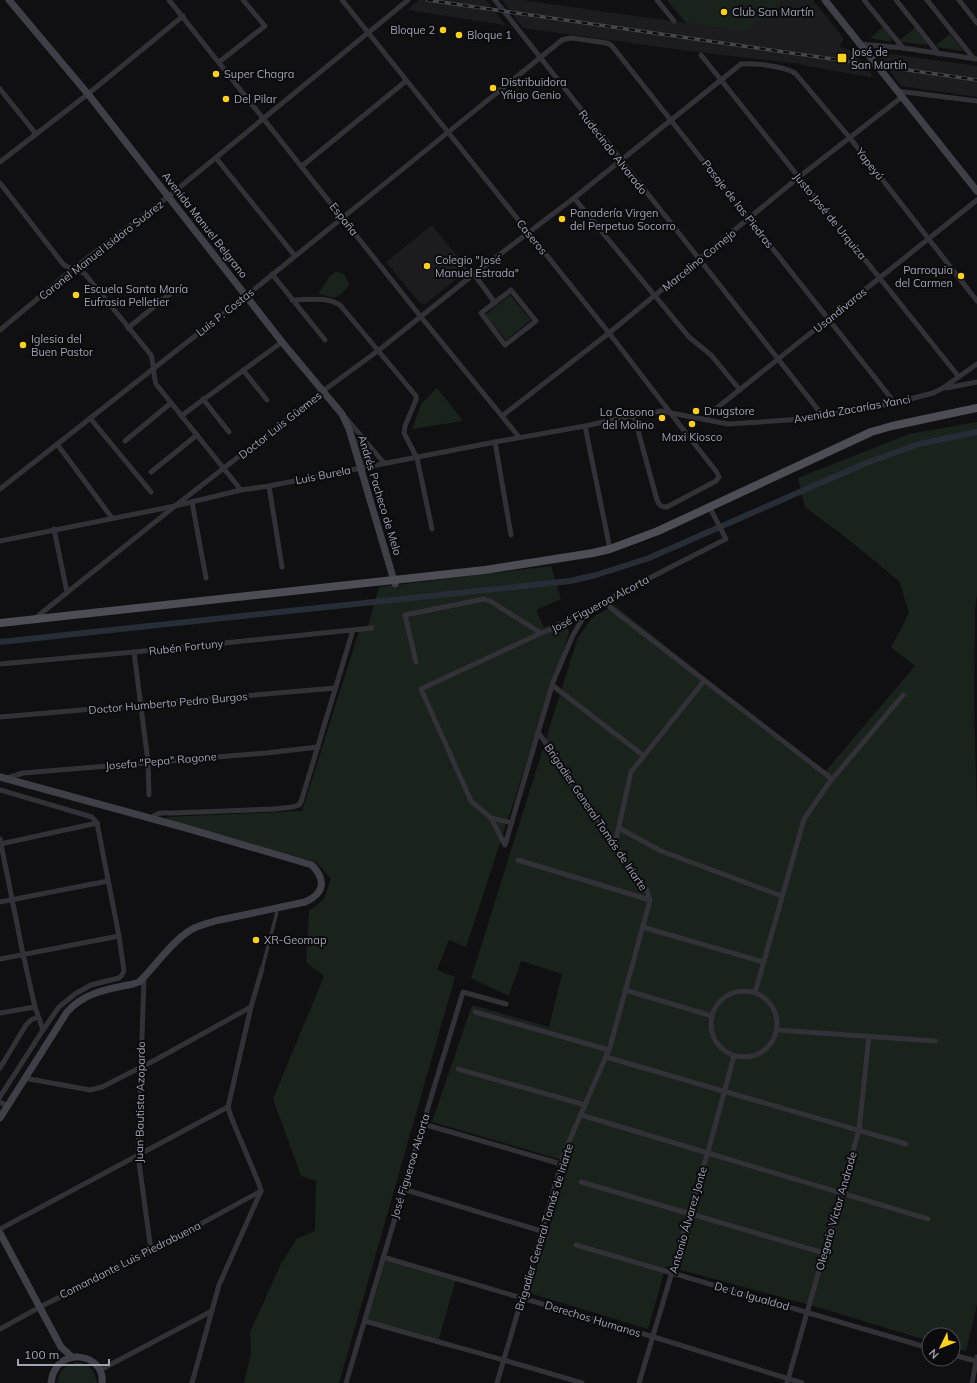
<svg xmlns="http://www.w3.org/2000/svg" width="977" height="1383" viewBox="0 0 977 1383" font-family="Mulish,sans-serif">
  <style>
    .built { fill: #1c1c1f }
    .green { fill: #1a221c }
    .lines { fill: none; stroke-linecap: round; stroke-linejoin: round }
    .canal { stroke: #262d36; stroke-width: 6 }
    .pedestrian { stroke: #313137; stroke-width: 3.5 }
    .minor { stroke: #313137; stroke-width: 5 }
    .secondary { stroke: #3f4047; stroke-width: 7 }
    .primary { stroke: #4d4d56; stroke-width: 8 }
    .rail-casing { stroke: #46474e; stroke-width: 3.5 }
    .rail { stroke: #0b0b0d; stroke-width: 2; stroke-dasharray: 6; stroke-linecap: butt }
    .poi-dot { fill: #ffd11b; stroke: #0b0b0d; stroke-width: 1.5 }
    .labels { text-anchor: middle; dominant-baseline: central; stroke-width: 4; stroke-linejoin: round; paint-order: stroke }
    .poi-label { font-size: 11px; fill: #a0a3b4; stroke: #0b0b0d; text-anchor: start }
    .street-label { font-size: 11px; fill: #a0a3b4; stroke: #0b0b0d }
  </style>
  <rect width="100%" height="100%" fill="#101012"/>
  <!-- built -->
  <g class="built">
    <path d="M419 0H486L505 25 407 10Z"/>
    <path d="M502 0H522L749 32 748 30 785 0H813L844 39 840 46 845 49 852 50 875 78 801 65V64L688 51 523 28Z"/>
    <path d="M877 52 977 66V97L901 86 877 54Z"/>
    <path d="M432 225 468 270 425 304 420 303 386 262Z"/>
  </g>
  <!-- green -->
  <g class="green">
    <path d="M667 0H785L748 30 749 32 686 23Z"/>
    <path d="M883 27 892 39 891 42 870 38Z"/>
    <path d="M915 28 928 43 927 45 902 42 900 40Z"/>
    <path d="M950 34 963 50 962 51 937 47 936 45Z"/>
    <path d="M336 272 342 273 346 277 349 285C337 301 336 298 318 294L329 277Z"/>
    <path d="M510 295 531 320 506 340 485 315Z"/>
    <path d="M437 388 463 421 412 429 421 404Z"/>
    <path d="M977 422V594L975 609 974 704 977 811V1304L966 1351 953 1347V1335H929V1341L817 1307 666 1266 648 1329 529 1293 569 1162 432 1122 472 1005 549 1027 562 974 521 961 509 996 471 978 578 637 592 618 614 605 825 772 915 666 891 647 909 613 899 581 849 540 805 507 798 478 909 434Z"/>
    <path d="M354 435 376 462 361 465Z"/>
    <path d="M551 566 561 599 536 610 544 627 565 619 569 633 466 947 449 940 437 970 455 977 339 1383H244L251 1353 250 1332 280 1266 296 1239 315 1231 316 1181 301 1176 273 1099 324 976 306 962 309 911 324 899 331 879 316 862 167 820 166 817 302 811 360 628 368 625 379 587Z"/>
    <path d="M383 1257 456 1279 438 1342 365 1321Z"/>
    <path d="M78 1362C91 1366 94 1369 97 1383H58C59 1369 65 1366 78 1362Z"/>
  </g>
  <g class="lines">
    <!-- canal -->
    <path class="canal" d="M0 642 570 581 596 575 649 558 866 463 919 444 977 432"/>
    <!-- pedestrian -->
    <path class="pedestrian" d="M262 969 276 916 277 908"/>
    <!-- minor -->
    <g class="minor">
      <path d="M169 0 421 317 519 437"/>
      <path d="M342 0 528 232 609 333 689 437 716 471 719 477 716 481 667 507C661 507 659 505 657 500L634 416"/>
      <path d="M495 0 823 416"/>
      <path d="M657 0 674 21"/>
      <path d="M864 0 903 48"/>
      <path d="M896 0 939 54"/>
      <path d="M927 0 974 59"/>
      <path d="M959 0 977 23"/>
      <path d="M860 44 903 48 977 59"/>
      <path d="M701 55 959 377"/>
      <path d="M219 62 265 26 243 0"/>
      <path d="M0 89 36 134"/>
      <path d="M897 91 977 101"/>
      <path d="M216 158 295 256"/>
      <path d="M0 162 88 94 183 16"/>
      <path d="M302 166 406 81"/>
      <path d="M0 183 63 264C70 270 78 269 85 274L151 355C154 364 153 374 156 384L241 490"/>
      <path d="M574 198 689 337 711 355 740 390"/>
      <path d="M272 274 325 340"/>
      <path d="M474 274 495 303"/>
      <path d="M511 290 536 321 505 345 481 313Z"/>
      <path d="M292 300C308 300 326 296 340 305L416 396V400L405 426 404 433 417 458 432 529"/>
      <path d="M128 328 176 289"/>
      <path d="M0 330 73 269 169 196 408 0"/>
      <path d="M243 370 267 400"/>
      <path d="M946 388 977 382"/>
      <path d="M203 399 229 432"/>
      <path d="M181 416 282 342"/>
      <path d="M502 416 609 333 799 177 902 97"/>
      <path d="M90 418 151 492"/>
      <path d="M346 418 384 463"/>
      <path d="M703 419 977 200"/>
      <path d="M585 426 610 549"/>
      <path d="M125 441 171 403"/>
      <path d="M495 442 511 535"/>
      <path d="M57 444 112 518"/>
      <path d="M151 472 197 435"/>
      <path d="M269 486 282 567"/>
      <path d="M0 489 246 296 562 40 571 38 607 43 612 46 895 403"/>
      <path d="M192 502 206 578"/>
      <path d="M54 529 67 592"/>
      <path d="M0 541 175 506 241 490 269 486 495 442 585 426 617 419 661 411 728 424 804 419 823 416 895 403 933 393 943 388 977 364"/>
      <path d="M605 601 612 609 832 779"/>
      <path d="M34 619 175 506 323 391 379 350 474 274 574 198 741 64C756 63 782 66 795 73L850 138 977 301"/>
      <path d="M134 652 148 762 149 795"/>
      <path d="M416 662 405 615 484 599 490 601 541 633 547 631 671 567 726 539 710 508"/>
      <path d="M0 664 134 652 372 628"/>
      <path d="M552 685 644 756"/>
      <path d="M0 717 336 688"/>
      <path d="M7 778 23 773 266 753 318 747"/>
      <path d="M0 790 92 817 97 823"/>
      <path d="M491 818 505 845 553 682 573 635 587 611"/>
      <path d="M151 819C157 811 164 813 173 813L274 809 293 807 299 805 301 802 353 630"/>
      <path d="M512 823 491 818 471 801 421 689 541 633"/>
      <path d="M619 828 661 851 782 896"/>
      <path d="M0 839 23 954 35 1007 43 1030"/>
      <path d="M0 844 97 823"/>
      <path d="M615 844 631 772 704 681"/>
      <path d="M518 860 650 900"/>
      <path d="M0 902 108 881"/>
      <path d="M642 927 764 962"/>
      <path d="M0 959 119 936"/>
      <path d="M144 977 138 1155 151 1251"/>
      <path d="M625 990 712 1016"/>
      <circle cx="744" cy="1024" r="33"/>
      <path d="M755 993 804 819 829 783 903 695"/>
      <path d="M475 1012 609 1050"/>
      <path d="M0 1013 35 1007"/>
      <path d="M777 1030 935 1041"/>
      <path d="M606 1057 906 1144"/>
      <path d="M0 1068 26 1025 31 1020 38 1017"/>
      <path d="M458 1069 585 1105"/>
      <path d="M24 1078 90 1090 102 1087 157 1059 251 1007"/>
      <path d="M0 1097 43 1030 59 1007 75 994 91 985 119 978 122 975 124 971 119 936 97 823"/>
      <path d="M0 1102 7 1106"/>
      <path d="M581 1115 928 1219"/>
      <path d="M423 1124 561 1164"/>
      <path d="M581 1182 824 1253"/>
      <path d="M403 1189 541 1231"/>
      <path d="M0 1229 228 1107"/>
      <path d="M576 1245 929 1348"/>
      <path d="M383 1257 654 1337 802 1383"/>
      <path d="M365 1321C437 1342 510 1361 582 1383"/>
      <path d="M0 1329 40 1307 151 1251 261 1191"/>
      <path d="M953 1355 976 1361"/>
      <path d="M100 1370 212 1311"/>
      <path d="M192 1383 219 1285 261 1191 259 1184 231 1117 228 1107 251 1007 262 969"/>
      <path d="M346 1383 423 1124 463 992 506 1004"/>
      <path d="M497 1383 565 1151 610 1047 650 900 647 891 538 732"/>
      <path d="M639 1383 709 1148 734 1056"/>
      <path d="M787 1383 859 1130 869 1036"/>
      <path d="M972 1383 977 1357"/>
    </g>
    <!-- secondary -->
    <g class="secondary">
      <path d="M9 0 88 94 282 342 342 414 349 429 395 584"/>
      <path d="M825 0 977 191"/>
      <path d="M0 777 186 828 312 865C326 880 325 893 305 902L215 921C206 924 196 926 189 931 169 944 156 966 139 982L133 984C109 989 84 992 67 1012L0 1118"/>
      <path d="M0 1233 61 1347 72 1357"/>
      <path d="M51 1383C55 1344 106 1353 102 1383"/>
    </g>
    <!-- primary -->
    <path class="primary" d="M0 623 485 570 593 553 610 549 658 531 871 432 892 426 977 408"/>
    <defs>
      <path id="rail" d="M427 0 977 80"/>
    </defs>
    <!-- rail casing -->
    <use href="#rail" class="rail-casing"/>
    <!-- rail -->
    <use href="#rail" class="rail"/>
  </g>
  <!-- markers -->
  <g class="poi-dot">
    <circle cx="724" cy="12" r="4"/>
    <circle cx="443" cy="30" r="4"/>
    <circle cx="459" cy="35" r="4"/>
    <rect x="837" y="53" width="10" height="10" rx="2"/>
    <circle cx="216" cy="74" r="4"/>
    <circle cx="493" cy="88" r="4"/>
    <circle cx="226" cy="99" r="4"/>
    <circle cx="562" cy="219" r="4"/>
    <circle cx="427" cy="266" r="4"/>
    <circle cx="961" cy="276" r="4"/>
    <circle cx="76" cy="295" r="4"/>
    <circle cx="23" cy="345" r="4"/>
    <circle cx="696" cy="411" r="4"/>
    <circle cx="662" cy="418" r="4"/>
    <circle cx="692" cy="424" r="4"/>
    <circle cx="256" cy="940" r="4"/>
  </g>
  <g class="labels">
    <!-- poi labels -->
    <g class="poi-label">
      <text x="732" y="12">Club San Martín</text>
      <text x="435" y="30" text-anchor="end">Bloque 2</text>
      <text x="467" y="35">Bloque 1</text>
      <text x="851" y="52">José de<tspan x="851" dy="13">San Martín</tspan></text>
      <text x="224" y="74">Super Chagra</text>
      <text x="501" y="82">Distribuidora<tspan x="501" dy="13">Yñigo Genio</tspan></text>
      <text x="234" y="99">Del Pilar</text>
      <text x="570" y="213">Panadería Virgen<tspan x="570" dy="13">del Perpetuo Socorro</tspan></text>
      <text x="435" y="260">Colegio "José<tspan x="435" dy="13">Manuel Estrada"</tspan></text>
      <text x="953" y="270" text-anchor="end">Parroquia<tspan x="953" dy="13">del Carmen</tspan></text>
      <text x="84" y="289">Escuela Santa María<tspan x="84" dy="13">Eufrasia Pelletier</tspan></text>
      <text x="31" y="339">Iglesia del<tspan x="31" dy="13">Buen Pastor</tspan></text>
      <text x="704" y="411">Drugstore</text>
      <text x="654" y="412" text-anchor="end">La Casona<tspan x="654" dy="13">del Molino</tspan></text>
      <text x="692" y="437" text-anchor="middle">Maxi Kiosco</text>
      <text x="264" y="940">XR-Geomap</text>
    </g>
    <!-- street labels -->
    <g class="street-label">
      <text transform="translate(613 152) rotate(52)">Rudecindo Alvarado</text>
      <text transform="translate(870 164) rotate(52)">Yapeyú</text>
      <text transform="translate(738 204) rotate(52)">Pasaje de las Piedras</text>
      <text transform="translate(830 216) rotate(51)">Justo José de Urquiza</text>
      <text transform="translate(344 219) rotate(52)">España</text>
      <text transform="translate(205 225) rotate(52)">Avenida Manuel Belgrano</text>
      <text transform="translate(532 237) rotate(51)">Caseros</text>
      <text transform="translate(101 250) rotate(-38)">Coronel Manuel Isidoro Suárez</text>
      <text transform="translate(699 260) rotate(-39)">Marcelino Cornejo</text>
      <text transform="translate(840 310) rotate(-39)">Usandivaras</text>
      <text transform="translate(225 312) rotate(-38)">Luis P. Costas</text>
      <text transform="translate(852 409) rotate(-10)">Avenida Zacarías Yanci</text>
      <text transform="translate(280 425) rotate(-38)">Doctor Luis Güemes</text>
      <text transform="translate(323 475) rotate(-11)">Luis Burela</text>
      <text transform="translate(380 495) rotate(73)">Andrés Pacheco de Melo</text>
      <text transform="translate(600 604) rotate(-28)">José Figueroa Alcorta</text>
      <text transform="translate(186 647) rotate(-6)">Rubén Fortuny</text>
      <text transform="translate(168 703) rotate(-5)">Doctor Humberto Pedro Burgos</text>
      <text transform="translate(161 761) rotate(-5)">Josefa "Pepa" Ragone</text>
      <text transform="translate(596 817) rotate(56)">Brigadier General Tomás de Iriarte</text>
      <text transform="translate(140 1102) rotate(-89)">Juan Bautista Azopardo</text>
      <text transform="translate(410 1166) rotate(-73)">José Figueroa Alcorta</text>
      <text transform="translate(836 1211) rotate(-74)">Olegario Víctor Andrade</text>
      <text transform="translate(688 1220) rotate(-74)">Antonio Álvarez Jonte</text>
      <text transform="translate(544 1227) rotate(-73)">Brigadier General Tomás de Iriarte</text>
      <text transform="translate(130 1260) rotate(-27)">Comandante Luis Piedrabuena</text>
      <text transform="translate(752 1296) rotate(16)">De La Igualdad</text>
      <text transform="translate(593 1319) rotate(17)">Derechos Humanos</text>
    </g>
  </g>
  <!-- north arrow -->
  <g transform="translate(941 1347) rotate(227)"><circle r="19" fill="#0b0b0d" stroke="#474850"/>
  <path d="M0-3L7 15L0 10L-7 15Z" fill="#ffd11b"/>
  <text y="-6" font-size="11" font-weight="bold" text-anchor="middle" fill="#a0a3b4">N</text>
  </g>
  <!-- scale -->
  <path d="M18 1359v6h91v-6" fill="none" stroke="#a0a3b4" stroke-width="2"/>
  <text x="24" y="1359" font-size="12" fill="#a0a3b4" stroke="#0b0b0d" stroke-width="3" paint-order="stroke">100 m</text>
</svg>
